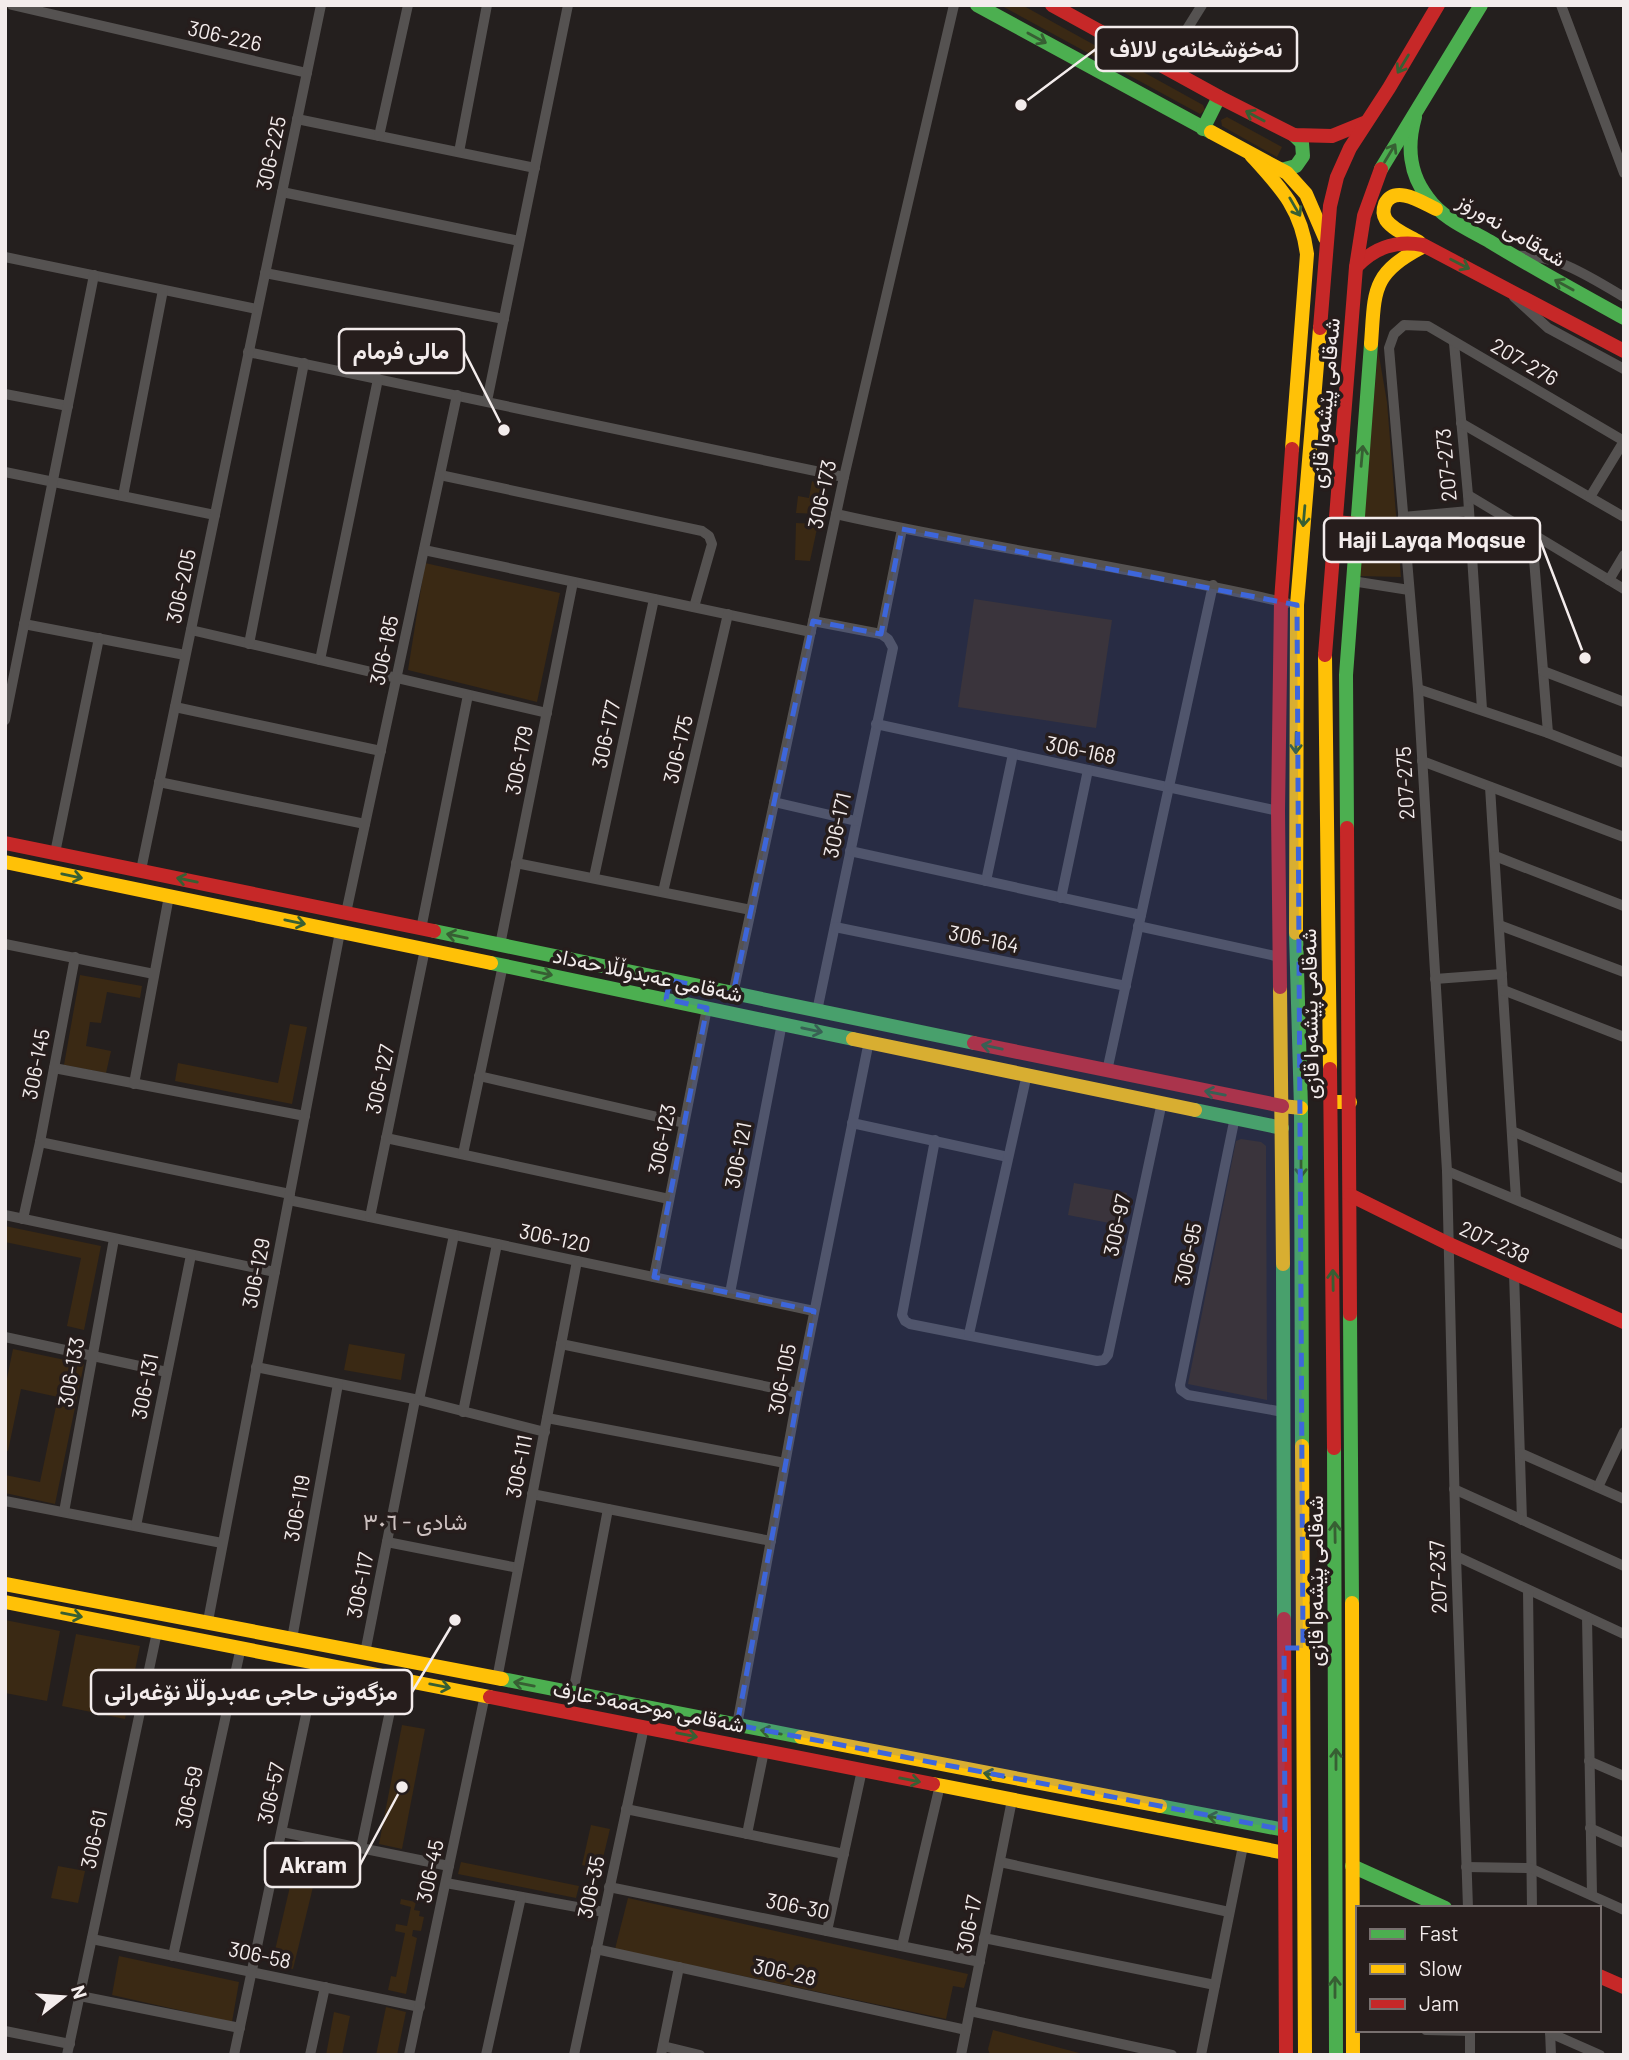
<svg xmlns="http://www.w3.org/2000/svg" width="1629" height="2060" viewBox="0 0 1629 2060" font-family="Barlow,Vazirmatn,sans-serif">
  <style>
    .green { fill: #3a2914 }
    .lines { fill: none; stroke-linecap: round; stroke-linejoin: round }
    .street { stroke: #555251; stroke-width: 10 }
    .fast { stroke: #4caf50; stroke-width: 14 }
    .slow { stroke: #ffc107; stroke-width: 14 }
    .jam { stroke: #c62828; stroke-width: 14 }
    .oneway { stroke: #375f33 }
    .marked { fill: #3d66db; fill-opacity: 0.2; stroke: #3d66db; stroke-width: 5; stroke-dasharray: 14 9; stroke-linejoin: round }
    .labels { text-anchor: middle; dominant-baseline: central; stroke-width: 7; stroke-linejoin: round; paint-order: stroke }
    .street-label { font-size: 21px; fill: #f3ecec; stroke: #261d1c }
    .neighbourhood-label { font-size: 23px; fill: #ccc0bf; stroke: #261d1c }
    .leader { fill: none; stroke: #f3ecec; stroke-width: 2.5 }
    .callout-dot { fill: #f3ecec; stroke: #261d1c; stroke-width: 2.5 }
    .callout { fill: #261d1c; stroke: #f3ecec; stroke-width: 2.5 }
    .callout-label { font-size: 23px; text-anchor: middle; font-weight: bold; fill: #f3ecec }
  </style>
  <rect width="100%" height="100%" fill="#241f1e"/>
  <!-- green -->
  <g class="green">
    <path d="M1000 5H1022L1203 105 1205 110 1200 114Z"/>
    <path d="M1227 117 1282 147 1277 157 1222 126 1221 120Z"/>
    <path d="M1378 350 1387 402 1401 577 1359 576Z"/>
    <path d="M812 481 825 487 819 514 796 513 798 496 809 498Z"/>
    <path d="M796 523 818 524 810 561 795 560Z"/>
    <path d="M425 563 560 593 537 702 408 670Z"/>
    <path d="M974 599 1112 620 1096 728 958 707Z"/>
    <path d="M80 975 142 986 140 998 107 992 101 1023 90 1022 86 1046 111 1051 106 1073 64 1065Z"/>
    <path d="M290 1024 307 1027 292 1104 175 1081 178 1063 278 1083Z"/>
    <path d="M1241 1139 1261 1142 1266 1146 1267 1400 1188 1384 1236 1141Z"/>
    <path d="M1074 1183 1127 1193 1120 1225 1068 1215Z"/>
    <path d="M5 1226 101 1246 84 1330 67 1326 81 1258 5 1242Z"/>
    <path d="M349 1344 405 1354 401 1380 344 1370Z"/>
    <path d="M13 1349 84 1364 55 1504 5 1493V1475L40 1482 58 1397 21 1389 8 1451H5V1388Z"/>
    <path d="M5 1620 60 1631 47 1701 5 1693Z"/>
    <path d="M76 1634 140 1646 125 1719 62 1706Z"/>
    <path d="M402 1725 425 1729 402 1849 379 1844Z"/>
    <path d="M591 1825 610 1829 600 1870 582 1865Z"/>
    <path d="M300 1844 322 1850 293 1969 272 1963Z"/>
    <path d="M461 1862 579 1886 576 1898 458 1874Z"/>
    <path d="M58 1866 85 1871 78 1903 51 1898Z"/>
    <path d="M628 1898 968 1974 964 1988 953 1986 946 2019 615 1949Z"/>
    <path d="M401 1899 416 1902 414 1910 420 1911 419 1916 424 1917 421 1931 413 1930 412 1936 417 1938 406 1994 388 1990 391 1976 396 1977 405 1933 395 1931 396 1924 407 1926 411 1907 400 1904Z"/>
    <path d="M119 1956 239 1982 232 2022 112 1995Z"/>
    <path d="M386 2007 406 2012 397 2055H376Z"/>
    <path d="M334 2012 350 2016 342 2055H326Z"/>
    <path d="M993 2030 1083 2054V2055H990L988 2049Z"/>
  </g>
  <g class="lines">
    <!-- street -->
    <g class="street">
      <path d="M12 5 307 73"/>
      <path d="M1561 5 1624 173"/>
      <path d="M1164 66 1202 5"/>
      <path d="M297 119 535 168"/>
      <path d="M379 136 408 5"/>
      <path d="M459 152 487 5"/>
      <path d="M282 192 519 241"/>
      <path d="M1514 256C1556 253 1589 277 1624 297"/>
      <path d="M5 257 257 309"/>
      <path d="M265 273 504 319"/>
      <path d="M1514 297 1548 328 1624 369"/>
      <path d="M1454 343 1468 495 1482 709"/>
      <path d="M248 352 844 477"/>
      <path d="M5 394 68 406"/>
      <path d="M487 401 568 5"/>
      <path d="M1461 423 1624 517"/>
      <path d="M5 472 215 515"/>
      <path d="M440 475 702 531 709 536 712 544 694 607"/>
      <path d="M1468 495 1624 589"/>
      <path d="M123 496 163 290"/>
      <path d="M1590 497 1624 441"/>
      <path d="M836 514C986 548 1138 568 1287 603"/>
      <path d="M1403 517 1469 511"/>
      <path d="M1532 534 1548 733"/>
      <path d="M424 550 811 632"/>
      <path d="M1609 580 1624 555"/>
      <path d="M1352 581 1409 590"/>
      <path d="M813 621 881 634 888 639 893 648 817 1011"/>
      <path d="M24 624 185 655"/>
      <path d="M191 630 547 713"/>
      <path d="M881 634 902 529"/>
      <path d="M249 644 304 363"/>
      <path d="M320 660 378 379"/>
      <path d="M1543 671 1624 702"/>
      <path d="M1418 689 1548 733 1624 763"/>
      <path d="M175 707 381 751"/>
      <path d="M5 720 94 275"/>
      <path d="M876 724 1278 811"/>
      <path d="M1422 761 1624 837"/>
      <path d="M159 782 365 824"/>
      <path d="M1490 787 1516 1199"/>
      <path d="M774 802 856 821"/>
      <path d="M850 851 1141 915"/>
      <path d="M55 853 99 638"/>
      <path d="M1495 856 1624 906"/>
      <path d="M516 863 751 910"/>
      <path d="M141 870 321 5"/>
      <path d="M594 877 654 599"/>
      <path d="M986 881 1013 754"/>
      <path d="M663 892 728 614"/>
      <path d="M1061 898 1088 770"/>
      <path d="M346 913 457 395"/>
      <path d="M1499 925 1624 972"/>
      <path d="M1138 926 1280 957"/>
      <path d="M835 927 1126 986"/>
      <path d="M421 929 468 695"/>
      <path d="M5 944 154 974"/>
      <path d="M500 945 573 582"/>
      <path d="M1435 979 1502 974"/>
      <path d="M1503 990 1624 1037"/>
      <path d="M733 994 844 477 954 5"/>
      <path d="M54 1068 305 1116"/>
      <path d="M1107 1071 1213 585"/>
      <path d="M479 1076 684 1123"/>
      <path d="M134 1084 169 896"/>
      <path d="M1235 1117 1180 1385 1181 1390 1188 1395 1283 1412"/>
      <path d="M852 1123 1008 1157"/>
      <path d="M1512 1131 1624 1179"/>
      <path d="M386 1138 669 1199"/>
      <path d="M935 1140 902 1315 905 1321 910 1324 1097 1361 1104 1360 1108 1355 1162 1102"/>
      <path d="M40 1142 290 1194"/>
      <path d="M463 1154 503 965"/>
      <path d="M1447 1171 1624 1245"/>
      <path d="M289 1200 814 1311"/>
      <path d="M5 1215 275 1272"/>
      <path d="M370 1217 425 949"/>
      <path d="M23 1219 40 1142 75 957"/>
      <path d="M1514 1273 1522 1520"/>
      <path d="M654 1277 707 1008"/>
      <path d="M730 1293 782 1023"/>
      <path d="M969 1334 1027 1074"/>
      <path d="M5 1337 167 1372"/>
      <path d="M561 1344 798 1393"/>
      <path d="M256 1367 419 1400 545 1432"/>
      <path d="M419 1400 454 1235"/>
      <path d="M463 1412 497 1244"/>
      <path d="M547 1418 785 1463"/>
      <path d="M1520 1453 1624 1499"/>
      <path d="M1598 1487 1624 1432"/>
      <path d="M1454 1489 1624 1566"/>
      <path d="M532 1494 771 1541"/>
      <path d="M5 1501 222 1543"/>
      <path d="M64 1512 114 1239"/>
      <path d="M136 1526 191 1255"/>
      <path d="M387 1542 518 1568"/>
      <path d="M1456 1556 1624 1634"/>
      <path d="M1528 1590 1532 1908"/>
      <path d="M1587 1617 1592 1895"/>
      <path d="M208 1621 340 932"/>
      <path d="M292 1639 338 1384"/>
      <path d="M365 1653 415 1400"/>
      <path d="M497 1679 577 1261"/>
      <path d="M573 1693 608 1509"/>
      <path d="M737 1725 798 1393 869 1041"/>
      <path d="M1589 1761 1624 1776"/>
      <path d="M626 1809 844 1854"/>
      <path d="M1590 1828 1624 1843"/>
      <path d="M282 1832 449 1866"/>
      <path d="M747 1834 764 1751"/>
      <path d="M361 1848 397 1678"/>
      <path d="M1000 1862 1229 1912"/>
      <path d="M1466 1867 1530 1868 1624 1910"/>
      <path d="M446 1883 604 1912"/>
      <path d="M609 1887 980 1962"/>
      <path d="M1468 1908 1456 1556 1447 1171 1418 689 1389 348 1394 334 1404 325 1428 326 1624 441"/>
      <path d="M827 1931 862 1770"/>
      <path d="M984 1938 1215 1985"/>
      <path d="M92 1939 420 2007"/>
      <path d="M902 1946 940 1785"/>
      <path d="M596 1949 966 2030"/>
      <path d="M173 1956 241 1647"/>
      <path d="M80 1996 240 2028"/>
      <path d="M970 2011 1172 2055"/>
      <path d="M1426 2030 1470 2031"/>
      <path d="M1470 2030V2055"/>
      <path d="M1550 2030 1551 2055"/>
      <path d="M5 2031 70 2044"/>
      <path d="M1550 2033 1600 2055"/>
      <path d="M663 2046 700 2055"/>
      <path d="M67 2055 157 1632"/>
      <path d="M234 2055 317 1663"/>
      <path d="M310 2055 325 1987"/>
      <path d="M409 2055 485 1695"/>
      <path d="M486 2055 521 1897"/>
      <path d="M574 2055 644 1727"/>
      <path d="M661 2055 679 1967"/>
      <path d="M961 2055 1012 1800"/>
      <path d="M1201 2055 1243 1846"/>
    </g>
    <!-- fast -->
    <g class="fast">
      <path d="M977 5 1211 132"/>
      <path d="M1415 117C1407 145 1409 174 1428 198 1442 218 1468 229 1489 241 1533 268 1579 293 1624 318"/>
      <path d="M1203 129 1219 97"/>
      <path d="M1381 169 1481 5"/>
      <path d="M1281 170 1296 166 1303 156 1302 143 1294 135"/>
      <path d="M1347 828 1346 675 1371 344"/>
      <path d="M434 931 974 1043"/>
      <path d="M1296 933 1301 1108 1302 1446"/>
      <path d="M491 963 853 1039"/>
      <path d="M1195 1110 1282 1128"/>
      <path d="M1283 1264 1284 1619"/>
      <path d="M1350 1314 1352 1603"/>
      <path d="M1334 1448 1336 2055"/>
      <path d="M502 1679 801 1737"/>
      <path d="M1160 1806 1285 1830"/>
      <path d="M1352 1866 1445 1908"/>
    </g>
    <!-- slow -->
    <g class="slow">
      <path d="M1211 132 1287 173 1306 194 1325 238"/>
      <path d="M1251 155C1281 188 1301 208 1307 254L1292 449"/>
      <path d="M1419 242C1409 236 1393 230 1386 220 1383 215 1383 209 1385 204 1395 184 1423 203 1436 209"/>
      <path d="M1371 344C1375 289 1371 274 1424 246"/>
      <path d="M1325 655 1330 1069"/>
      <path d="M5 862 491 963"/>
      <path d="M1296 933 1297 605 1320 328"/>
      <path d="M1280 987 1283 1264"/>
      <path d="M853 1039 1195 1110"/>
      <path d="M1331 1102H1350"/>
      <path d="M1282 1106 1301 1108"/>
      <path d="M1302 1446 1305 2055"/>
      <path d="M5 1584 502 1679"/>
      <path d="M5 1602 490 1697"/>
      <path d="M1352 1603 1353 2055"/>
      <path d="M801 1737 1160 1806"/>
      <path d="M933 1784 1285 1853"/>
    </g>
    <!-- jam -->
    <g class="jam">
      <path d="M1052 5 1219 97 1294 135 1332 136 1364 123"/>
      <path d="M1356 267C1375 247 1396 240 1423 245L1624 351"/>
      <path d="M1320 328 1330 206 1337 177 1350 148 1389 88 1438 5"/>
      <path d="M1335 522 1356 524"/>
      <path d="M1325 655 1356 267 1364 216 1381 169"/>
      <path d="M1347 828 1350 1314"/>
      <path d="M5 843 434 931"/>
      <path d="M1280 987 1278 811 1281 601 1292 449"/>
      <path d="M974 1043 1282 1106"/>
      <path d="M1330 1069 1334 1448"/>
      <path d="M1350 1195 1449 1244 1624 1322"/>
      <path d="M1284 1619 1286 2055"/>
      <path d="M490 1697 933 1784"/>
      <path d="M1599 1976 1624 1987"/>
    </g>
  </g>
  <!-- one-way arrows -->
  <defs><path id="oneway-shaft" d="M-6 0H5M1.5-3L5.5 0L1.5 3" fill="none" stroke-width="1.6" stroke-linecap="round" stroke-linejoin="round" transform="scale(1.75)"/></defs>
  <g class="oneway">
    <use href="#oneway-shaft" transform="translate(1037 38) rotate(29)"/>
    <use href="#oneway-shaft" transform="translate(1403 64) rotate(121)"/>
    <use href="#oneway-shaft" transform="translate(1255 116) rotate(-152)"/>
    <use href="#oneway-shaft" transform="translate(1390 153) rotate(-59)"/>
    <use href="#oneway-shaft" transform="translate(1295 207) rotate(60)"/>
    <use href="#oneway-shaft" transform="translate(1460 264) rotate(27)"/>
    <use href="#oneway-shaft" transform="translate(1564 285) rotate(-151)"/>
    <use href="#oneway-shaft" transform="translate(1362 456) rotate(-85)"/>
    <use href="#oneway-shaft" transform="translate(1304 516) rotate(95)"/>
    <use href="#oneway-shaft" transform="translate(1296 743) rotate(91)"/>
    <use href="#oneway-shaft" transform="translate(72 876) rotate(12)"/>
    <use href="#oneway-shaft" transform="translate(187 880) rotate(-168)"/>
    <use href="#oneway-shaft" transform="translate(295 922) rotate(12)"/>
    <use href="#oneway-shaft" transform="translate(457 936) rotate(-168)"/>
    <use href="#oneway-shaft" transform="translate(542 973) rotate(12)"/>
    <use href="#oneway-shaft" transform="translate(812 1030) rotate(12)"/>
    <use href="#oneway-shaft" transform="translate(992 1047) rotate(-168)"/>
    <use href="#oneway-shaft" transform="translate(1215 1093) rotate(-169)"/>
    <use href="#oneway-shaft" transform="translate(1301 1167) rotate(90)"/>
    <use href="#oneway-shaft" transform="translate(1333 1280) rotate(-91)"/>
    <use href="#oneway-shaft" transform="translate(1335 1532) rotate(-91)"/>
    <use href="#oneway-shaft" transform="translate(72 1615) rotate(11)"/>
    <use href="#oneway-shaft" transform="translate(524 1684) rotate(-169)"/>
    <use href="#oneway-shaft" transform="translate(440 1686) rotate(11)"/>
    <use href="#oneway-shaft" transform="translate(771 1732) rotate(-169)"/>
    <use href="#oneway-shaft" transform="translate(687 1735) rotate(11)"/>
    <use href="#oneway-shaft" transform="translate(1336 1759) rotate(-90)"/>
    <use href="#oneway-shaft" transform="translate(994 1775) rotate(-169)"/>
    <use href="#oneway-shaft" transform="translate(910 1780) rotate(11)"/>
    <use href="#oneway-shaft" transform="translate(1218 1818) rotate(-169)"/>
    <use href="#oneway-shaft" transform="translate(1335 1987) rotate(-90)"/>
  </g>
  <!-- marked area -->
  <path class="marked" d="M902 529 1297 605 1303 1648H1284L1285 1830 737 1725 814 1311 654 1277 707 1008 666 999 670 980 733 994 813 621 881 634Z"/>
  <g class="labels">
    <!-- street labels -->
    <g class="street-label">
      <text transform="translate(225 35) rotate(13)">306-226</text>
      <text transform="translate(270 153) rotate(-78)">306-225</text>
      <text transform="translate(1512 229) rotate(31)">شەقامی نەورۆز</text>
      <text transform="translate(1525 361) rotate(30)">207-276</text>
      <text transform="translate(1324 403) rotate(-85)">شەقامی پێشەوا قازی</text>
      <text transform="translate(1445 465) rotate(-95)">207-273</text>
      <text transform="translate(821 494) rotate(-78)">306-173</text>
      <text transform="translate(180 586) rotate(-78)">306-205</text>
      <text transform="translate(383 650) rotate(-78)">306-185</text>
      <text transform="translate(605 734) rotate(-78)">306-177</text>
      <text transform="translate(677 749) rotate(-77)">306-175</text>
      <text transform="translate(1081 749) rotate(12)">306-168</text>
      <text transform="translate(518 760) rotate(-79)">306-179</text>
      <text transform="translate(1404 783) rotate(-93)">207-275</text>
      <text transform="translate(836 825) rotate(-78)">306-171</text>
      <text transform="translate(984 938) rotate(11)">306-164</text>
      <text transform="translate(648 974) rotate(12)">شەقامی عەبدوڵڵا حەداد</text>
      <text transform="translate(1309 1014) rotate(-91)">شەقامی پێشەوا قازی</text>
      <text transform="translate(35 1064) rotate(-79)">306-145</text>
      <text transform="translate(379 1079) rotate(-78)">306-127</text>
      <text transform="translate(661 1139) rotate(-79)">306-123</text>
      <text transform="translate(737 1155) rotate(-79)">306-121</text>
      <text transform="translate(1116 1225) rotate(-78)">306-97</text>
      <text transform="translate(555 1237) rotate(12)">306-120</text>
      <text transform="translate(1495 1241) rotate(24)">207-238</text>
      <text transform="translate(1187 1254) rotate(-78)">306-95</text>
      <text transform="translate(255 1273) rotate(-79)">306-129</text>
      <text transform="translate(70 1372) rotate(-80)">306-133</text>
      <text transform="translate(781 1379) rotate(-79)">306-105</text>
      <text transform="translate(144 1386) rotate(-79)">306-131</text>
      <text transform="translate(518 1466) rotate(-79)">306-111</text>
      <text transform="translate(296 1508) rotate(-80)">306-119</text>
      <text transform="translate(1437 1577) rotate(-92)">207-237</text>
      <text transform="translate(1314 1581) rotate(-90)">شەقامی پێشەوا قازی</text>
      <text transform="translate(359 1585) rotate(-79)">306-117</text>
      <text transform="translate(649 1706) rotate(11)">شەقامی موحەمەد عارف</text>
      <text transform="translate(270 1793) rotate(-78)">306-57</text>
      <text transform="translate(188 1797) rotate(-78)">306-59</text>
      <text transform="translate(93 1839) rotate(-78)">306-61</text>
      <text transform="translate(429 1871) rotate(-78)">306-45</text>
      <text transform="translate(590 1887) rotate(-78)">306-35</text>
      <text transform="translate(798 1905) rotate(11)">306-30</text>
      <text transform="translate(968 1924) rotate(-79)">306-17</text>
      <text transform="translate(260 1954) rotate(12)">306-58</text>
      <text transform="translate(785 1971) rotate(12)">306-28</text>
    </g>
    <!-- neighbourhood labels -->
    <g class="neighbourhood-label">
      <text x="415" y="1521">شادی - ٣٠٦</text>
    </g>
  </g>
  <!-- callouts -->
  <path class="leader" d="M1021 105L1096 49M504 430L464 351M1585 658L1540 540M455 1620L412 1692M402 1787L360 1865"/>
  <g class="callout-dot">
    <circle cx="1021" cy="105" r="7"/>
    <circle cx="504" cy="430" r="7"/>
    <circle cx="1585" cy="658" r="7"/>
    <circle cx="455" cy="1620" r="7"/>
    <circle cx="402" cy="1787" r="7"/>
  </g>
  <g class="callout">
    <rect x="1096" y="27" width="201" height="44" rx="7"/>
    <rect x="339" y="329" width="125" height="44" rx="7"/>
    <rect x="1324" y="518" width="216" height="44" rx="7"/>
    <rect x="91" y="1670" width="321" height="44" rx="7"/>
    <rect x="265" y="1843" width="95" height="44" rx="7"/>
  </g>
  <g class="callout-label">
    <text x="1196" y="57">نەخۆشخانەی لالاف</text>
    <text x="401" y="359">مالى فرمام</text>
    <text x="1432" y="548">Haji Layqa Moqsue</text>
    <text x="251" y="1700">مزگەوتی حاجی عەبدوڵڵا نۆغەرانی</text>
    <text x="313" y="1873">Akram</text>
  </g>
  <!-- border -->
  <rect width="1629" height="2060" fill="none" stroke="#f3ecec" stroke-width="14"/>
  <!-- legend -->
  <rect x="1356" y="1906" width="245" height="126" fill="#261d1c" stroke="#78706f" stroke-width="2"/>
  <rect x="1370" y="1929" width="35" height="10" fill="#4caf50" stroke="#78706f" stroke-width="2"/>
  <text x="1419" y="1941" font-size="21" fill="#f3ecec">Fast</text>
  <rect x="1370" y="1964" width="35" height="10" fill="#ffc107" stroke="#78706f" stroke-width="2"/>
  <text x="1419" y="1976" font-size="21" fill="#f3ecec">Slow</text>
  <rect x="1370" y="1999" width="35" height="10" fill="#c62828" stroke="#78706f" stroke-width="2"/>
  <text x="1419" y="2011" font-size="21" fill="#f3ecec">Jam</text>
  <!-- north arrow -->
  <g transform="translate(63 1997) rotate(73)" stroke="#261d1c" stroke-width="5" paint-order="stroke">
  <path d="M0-5L12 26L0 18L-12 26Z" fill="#f3ecec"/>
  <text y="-10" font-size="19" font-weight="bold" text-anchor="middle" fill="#f3ecec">N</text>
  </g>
</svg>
